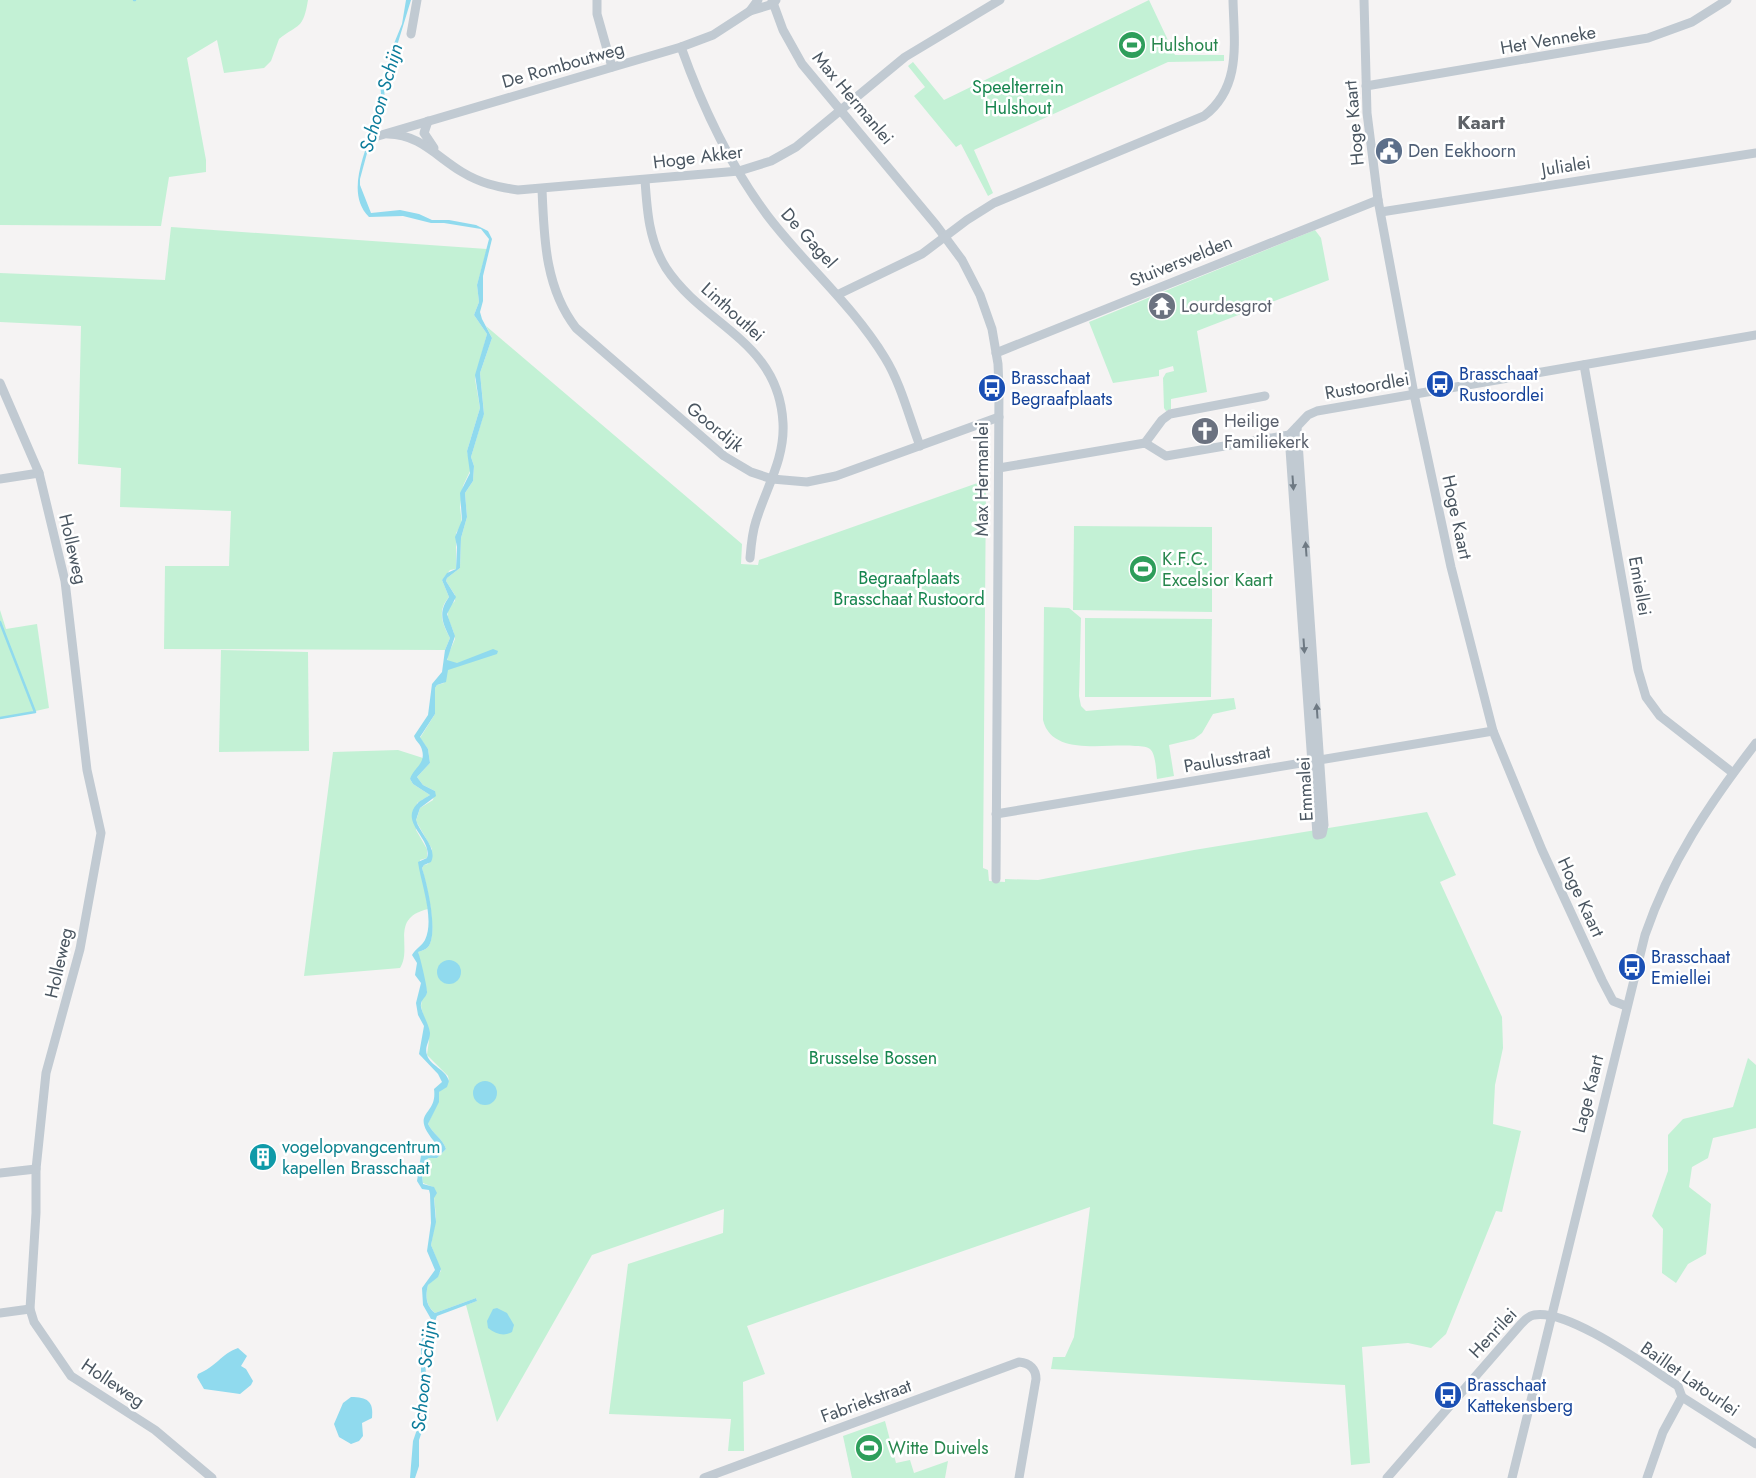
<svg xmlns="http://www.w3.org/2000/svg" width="1756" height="1478" viewBox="0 0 1756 1478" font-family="Jost,sans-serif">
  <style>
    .green { fill: #c3f1d5 }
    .water { fill: #90daee }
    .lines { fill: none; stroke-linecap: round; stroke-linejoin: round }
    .stream { stroke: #90daee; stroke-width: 2.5 }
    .minor { stroke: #c1cad2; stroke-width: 9 }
    .oneway { fill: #6e7983 }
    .labels { text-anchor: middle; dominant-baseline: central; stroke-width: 5; stroke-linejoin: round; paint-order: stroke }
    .street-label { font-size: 18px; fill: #4a5661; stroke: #fff }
    .leisure-label { font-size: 18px; fill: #27864d; stroke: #fff; text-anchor: start }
    .park-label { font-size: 18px; fill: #17864f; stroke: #fff }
    .service-label { font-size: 18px; fill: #4e5e75; stroke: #fff; text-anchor: start }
    .worship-label { font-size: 18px; fill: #5b616d; stroke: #fff; text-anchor: start }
    .transit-label { font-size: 18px; fill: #164399; stroke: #fff; text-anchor: start }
    .culture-label { font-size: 18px; fill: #0d838f; stroke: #fff; text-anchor: start }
    .water-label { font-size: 19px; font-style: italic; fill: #0c7c9b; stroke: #fff }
    .neighbourhood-label { font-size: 19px; font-weight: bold; fill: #5f6368; stroke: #fff }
  </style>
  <rect width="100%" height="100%" fill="#f5f3f3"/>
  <!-- green -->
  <g class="green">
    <path d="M0 0H308C303 30 299 23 279 39L271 61 264 68 224 73 217 40 187 58 206 160V172L169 177 161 226 0 225Z"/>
    <path d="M1149 0 1175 55H1224V61L1168 62 974 150 993 193 988 196 961 144 956 147 914 96 925 87 908 66 913 62 944 100Z"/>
    <path d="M171 227 487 249 477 285 479 302 474 315 487 334 475 379 480 408 467 451 471 469 463 486 460 507 462 524 456 533V569L450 570 442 580 449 597C437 611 442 623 450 638L445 650 164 649 165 566H229L231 511 120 507 121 468 78 464 81 326 0 322V273L165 280Z"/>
    <path d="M1315 230 1321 238 1329 280 1197 331 1207 392 1171 399V409L1166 411 1164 408 1163 378 1166 373 1174 371 1173 366 1159 370V376L1113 383 1089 322Z"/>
    <path d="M486 326 742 544 741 564 758 565 759 560 986 480 983 868 988 870 989 881 1005 882V879L1038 880 1194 850 1427 812 1456 875 1440 882 1502 1017 1503 1048 1495 1085 1493 1124 1521 1131 1502 1212 1496 1211 1446 1334 1431 1348 1408 1343 1362 1347 1370 1463 1351 1465 1345 1385 1051 1369 1053 1357H1065L1074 1337 1090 1207 747 1326 765 1374 743 1382 744 1451H728L731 1419 609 1414 628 1264 723 1233 724 1209 592 1255 497 1422 466 1305 477 1301 476 1298 435 1313C426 1306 425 1295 428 1285L441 1271 431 1245 436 1217 433 1187 423 1183 422 1175 428 1158H437L446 1149C443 1139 433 1134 428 1124L439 1099V1092L449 1081 448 1076 427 1055 429 1040 421 1006 422 999 427 993 418 952C421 951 425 950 428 947 439 932 426 884 422 868L424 865 428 864 432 849 416 821 420 808 433 800 435 791 423 785 417 777 430 763 428 749 420 738 435 714V688L437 685 444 683 448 655 455 639C454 624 439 614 455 601V595L446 581 447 578 460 568 461 538 467 517 465 493 473 481 474 466 471 457 484 413 480 373 492 338Z"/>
    <path d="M1074 526 1212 527V612L1073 610Z"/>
    <path d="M1044 607 1069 608 1081 618 1079 696 1081 706 1086 711 1234 698 1236 709 1213 714 1202 733 1194 739 1169 745 1174 776 1157 779C1156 771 1156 754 1150 749 1146 746 1139 746 1135 746 1106 743 1052 757 1043 720Z"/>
    <path d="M0 610 6 629 37 624 49 708 0 719Z"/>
    <path d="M1085 618 1212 619 1211 697H1085Z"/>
    <path d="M221 650 308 652 309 751 219 752Z"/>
    <path d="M398 750 423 758 422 763 410 779 413 784 430 795 417 803 416 830 427 849V858L420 860 428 909C389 918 413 948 400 968L304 976 333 752Z"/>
    <path d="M1748 1058 1756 1065V1128L1713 1138 1708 1158 1692 1167 1689 1187 1711 1204 1706 1254 1688 1264 1676 1283 1662 1273 1663 1229 1652 1216 1668 1171V1135L1683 1119 1733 1107Z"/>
    <path d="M885 1421 896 1463 910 1460 914 1473 948 1461 945 1478H852L843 1436Z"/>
  </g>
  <!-- water -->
  <g class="water">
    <path d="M406 0H411L396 49V65L384 82 385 111 376 120 360 179V185L371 213 400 210 419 214 432 220H449L476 225 488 231 492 239 483 276V301L480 312 482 319 492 338 480 373 484 414 471 457 474 466 473 481 465 493 467 517 461 538 460 568 447 578 446 581 456 597 447 614 455 636 447 660 457 663 493 649 498 651 497 654 448 670 446 682 437 685 435 688V714L420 737 428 749 430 763 417 777 423 785 435 791 436 796 420 808 416 820C420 834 438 848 431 862L424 865 422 868C427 883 439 933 428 947 425 950 421 951 418 952 420 956 428 990 427 993 425 999 420 1000 421 1007 423 1016 429 1024 430 1033 430 1041 424 1047 427 1055 431 1067 445 1068 449 1081L447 1087 439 1092V1102L428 1124C433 1134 443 1139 446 1149L437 1158H428L422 1175 423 1184 434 1187 437 1193 434 1198 436 1222 431 1245 441 1269 438 1277 428 1285C425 1296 426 1306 435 1313L476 1298 477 1301 437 1316 426 1345 425 1423 419 1440V1466L415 1478H410L413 1441 421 1418V1343L424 1332 431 1319 423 1305 422 1288 435 1270 427 1251 431 1223 430 1194 429 1190 422 1189 417 1181 422 1149 427 1147 438 1151V1146C406 1110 438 1118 434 1089L442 1082 438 1074 419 1054 424 1026 418 1015 416 1003 421 983 415 975 417 963 412 955C415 949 422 946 425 940 435 919 421 884 418 862L427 858C433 839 399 823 417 804 420 800 426 798 430 795L413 784 410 779C414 767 426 764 422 750 421 744 416 742 414 736L428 715 432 684 442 672 445 650 450 638C442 622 438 612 449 597L442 580 447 573 456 569 457 547 455 537 462 520 460 493 470 473 467 451 480 408 475 375 487 334 474 315 479 302 477 285 489 239 481 229 444 223H431L403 216 369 217C346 194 364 157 371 132 373 127 370 121 372 117 374 112 380 110 382 105L380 82 392 62 393 46 402 24Z"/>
    <circle cx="449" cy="972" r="12"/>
    <circle cx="485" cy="1093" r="12"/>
    <path d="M497 1308 507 1313 514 1325 512 1332C504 1337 496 1334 488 1328L487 1321 493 1309Z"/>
    <path d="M238 1348 247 1356 241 1366 246 1369 253 1381 251 1385 240 1394 204 1389 197 1377 198 1374C216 1367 221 1354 238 1348Z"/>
    <path d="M351 1397C367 1397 374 1401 372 1418L362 1423 363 1436 359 1441 351 1444 339 1437 334 1424 343 1403Z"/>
  </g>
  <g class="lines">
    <!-- stream -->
    <g class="stream">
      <path d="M134 0H135"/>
      <path d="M0 622 35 712 0 718"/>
    </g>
    <!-- minor -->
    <g class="minor">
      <path d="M597 0V14L612 67"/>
      <path d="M772 0 783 30 802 64 936 225 962 260 980 295 992 329 998 364 999 389 996 879"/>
      <path d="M1364 0 1367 113 1378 200 1414 394 1451 567 1493 731 1542 850 1602 980 1613 1001 1626 1006"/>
      <path d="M750 11 758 0"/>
      <path d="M411 34 417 0"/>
      <path d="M681 47C702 106 729 164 767 215 804 264 852 304 885 358 901 384 909 417 920 446"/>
      <path d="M1366 86 1648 38 1692 22 1727 0"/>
      <path d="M428 121 424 133 434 148"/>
      <path d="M388 134C419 134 437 157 462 172 480 183 497 187 518 190L739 171 771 161 796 147 905 57 1000 0"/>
      <path d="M378 136 681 47 713 35 750 11 773 4 776 0"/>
      <path d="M645 180C647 211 649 241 666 268 704 326 779 341 783 423 785 459 766 488 756 521 752 533 751 546 750 558"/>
      <path d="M542 189C544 238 545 288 576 328L724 456 751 472 772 479 807 482 836 476 999 417"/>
      <path d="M1381 212 1756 153"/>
      <path d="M839 294 922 254 967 220 994 203 1204 116C1242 87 1234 42 1233 0"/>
      <path d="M996 353 1378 200"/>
      <path d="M1584 365 1638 670 1646 697 1660 716 1733 773"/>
      <path d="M0 383 39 473 65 581 87 770 101 833 80 949 46 1073 36 1169V1213L30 1309 34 1322 71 1376 155 1430 212 1478"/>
      <path d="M1289 435 1317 835 1322 834 1324 825 1297 427"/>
      <path d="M1145 443 1162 420 1170 414 1265 396"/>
      <path d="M999 468 1145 443 1166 456 1289 435 1308 415 1317 411 1756 335"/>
      <path d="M0 479 39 473"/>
      <path d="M996 814 1493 731"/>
      <path d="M0 1173 36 1169"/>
      <path d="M0 1313 30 1309"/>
      <path d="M704 1478 1019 1362C1030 1363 1036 1369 1036 1379L1019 1478"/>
      <path d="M1387 1478 1521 1324C1525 1320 1528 1316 1534 1315 1568 1308 1648 1367 1678 1386L1682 1397 1756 1444"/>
      <path d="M1512 1478 1645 935C1670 862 1709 804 1756 743"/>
      <path d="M1647 1478 1663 1432 1682 1397"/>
    </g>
  </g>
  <!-- one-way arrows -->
  <defs><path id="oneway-solid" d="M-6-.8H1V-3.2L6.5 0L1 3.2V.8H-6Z" transform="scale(1.25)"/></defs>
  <g class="oneway">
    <use href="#oneway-solid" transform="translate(1293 483) rotate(86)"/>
    <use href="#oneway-solid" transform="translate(1306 549) rotate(-94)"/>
    <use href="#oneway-solid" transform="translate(1304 646) rotate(86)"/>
    <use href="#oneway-solid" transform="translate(1317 711) rotate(-94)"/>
  </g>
  <!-- icons -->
  <defs>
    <symbol id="stadium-disc" viewBox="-11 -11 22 22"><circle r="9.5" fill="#2e9e5b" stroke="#fff"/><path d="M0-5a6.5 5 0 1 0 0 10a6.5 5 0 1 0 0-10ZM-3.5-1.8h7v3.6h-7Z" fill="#fff"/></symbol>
    <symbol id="civic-disc" viewBox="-11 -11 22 22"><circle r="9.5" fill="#5c6f8a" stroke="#fff"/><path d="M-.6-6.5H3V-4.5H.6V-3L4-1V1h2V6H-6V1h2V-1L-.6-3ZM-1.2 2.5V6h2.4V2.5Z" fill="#fff"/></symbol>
    <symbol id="temple-disc" viewBox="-11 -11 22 22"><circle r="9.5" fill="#6b7280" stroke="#fff"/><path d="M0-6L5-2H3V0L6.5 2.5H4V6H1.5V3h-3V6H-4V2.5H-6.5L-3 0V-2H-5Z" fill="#fff"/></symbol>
    <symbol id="bus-disc" viewBox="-11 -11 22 22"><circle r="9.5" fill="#1a4fb4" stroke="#fff"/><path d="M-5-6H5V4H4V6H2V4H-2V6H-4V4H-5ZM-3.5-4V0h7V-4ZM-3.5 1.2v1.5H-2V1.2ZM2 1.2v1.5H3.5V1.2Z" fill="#fff"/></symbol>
    <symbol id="church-disc" viewBox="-11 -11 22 22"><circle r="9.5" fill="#6b7280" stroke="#fff"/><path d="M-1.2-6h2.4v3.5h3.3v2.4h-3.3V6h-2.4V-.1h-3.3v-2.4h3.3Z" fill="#fff"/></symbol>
    <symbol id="building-disc" viewBox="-11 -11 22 22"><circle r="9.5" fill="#0f9aa8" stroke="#fff"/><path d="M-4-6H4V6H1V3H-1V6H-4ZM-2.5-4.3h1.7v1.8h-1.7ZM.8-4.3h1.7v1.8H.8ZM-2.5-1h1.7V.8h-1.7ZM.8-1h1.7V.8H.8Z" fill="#fff"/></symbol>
  </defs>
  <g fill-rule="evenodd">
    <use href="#stadium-disc" x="1116" y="29" width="32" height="32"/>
    <use href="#civic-disc" x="1373" y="135" width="32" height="32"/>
    <use href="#temple-disc" x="1146" y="290" width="32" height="32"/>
    <use href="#bus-disc" x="1424" y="368" width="32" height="32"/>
    <use href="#bus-disc" x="976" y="372" width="32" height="32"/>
    <use href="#church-disc" x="1189" y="415" width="32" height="32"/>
    <use href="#stadium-disc" x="1127" y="553" width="32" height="32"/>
    <use href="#bus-disc" x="1616" y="951" width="32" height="32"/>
    <use href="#building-disc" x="247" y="1141" width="32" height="32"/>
    <use href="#bus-disc" x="1432" y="1379" width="32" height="32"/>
    <use href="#stadium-disc" x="853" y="1432" width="32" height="32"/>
  </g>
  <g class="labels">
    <!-- street labels -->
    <g class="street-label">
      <text transform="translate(1548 40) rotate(-10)">Het Venneke</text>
      <text transform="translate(563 65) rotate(-16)">De Romboutweg</text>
      <text transform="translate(853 98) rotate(50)">Max Hermanlei</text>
      <text transform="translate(1354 123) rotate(-95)">Hoge Kaart</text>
      <text transform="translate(698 157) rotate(-7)">Hoge Akker</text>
      <text transform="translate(1566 166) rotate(-9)">Julialei</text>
      <text transform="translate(809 238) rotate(48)">De Gagel</text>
      <text transform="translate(1181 261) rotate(-22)">Stuiversvelden</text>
      <text transform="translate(733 312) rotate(42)">Linthoutlei</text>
      <text transform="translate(1367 386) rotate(-10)">Rustoordlei</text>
      <text transform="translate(715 427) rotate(39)">Goordijk</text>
      <text transform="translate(982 479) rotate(-90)">Max Hermanlei</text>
      <text transform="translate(1457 517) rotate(78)">Hoge Kaart</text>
      <text transform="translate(73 549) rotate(77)">Holleweg</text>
      <text transform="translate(1640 586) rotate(80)">Emiellei</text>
      <text transform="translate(1227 759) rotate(-10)">Paulusstraat</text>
      <text transform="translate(1305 789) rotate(-93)">Emmalei</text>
      <text transform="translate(1581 897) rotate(65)">Hoge Kaart</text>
      <text transform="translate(59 963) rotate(-77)">Holleweg</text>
      <text transform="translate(1588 1094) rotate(-76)">Lage Kaart</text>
      <text transform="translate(1493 1333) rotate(-47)">Henrilei</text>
      <text transform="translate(1690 1379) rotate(35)">Baillet Latourlei</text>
      <text transform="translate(113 1383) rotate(34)">Holleweg</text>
      <text transform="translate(866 1401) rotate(-20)">Fabriekstraat</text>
    </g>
    <!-- leisure labels -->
    <g class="leisure-label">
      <text x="1151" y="45">Hulshout</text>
      <text x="1162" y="559">K.F.C.<tspan x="1162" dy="21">Excelsior Kaart</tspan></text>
      <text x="888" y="1448">Witte Duivels</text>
    </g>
    <!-- park labels -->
    <g class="park-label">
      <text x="1018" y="87">Speelterrein<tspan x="1018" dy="21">Hulshout</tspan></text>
      <text x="909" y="578">Begraafplaats<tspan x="909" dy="21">Brasschaat Rustoord</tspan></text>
      <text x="873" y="1058">Brusselse Bossen</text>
    </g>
    <!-- service labels -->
    <g class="service-label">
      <text x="1408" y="151">Den Eekhoorn</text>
    </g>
    <!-- worship labels -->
    <g class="worship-label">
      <text x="1181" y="306">Lourdesgrot</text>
      <text x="1224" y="421">Heilige<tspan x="1224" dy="21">Familiekerk</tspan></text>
    </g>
    <!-- transit labels -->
    <g class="transit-label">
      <text x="1459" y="374">Brasschaat<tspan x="1459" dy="21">Rustoordlei</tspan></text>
      <text x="1011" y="378">Brasschaat<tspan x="1011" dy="21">Begraafplaats</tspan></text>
      <text x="1651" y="957">Brasschaat<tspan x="1651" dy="21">Emiellei</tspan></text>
      <text x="1467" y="1385">Brasschaat<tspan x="1467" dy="21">Kattekensberg</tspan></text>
    </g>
    <!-- culture labels -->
    <g class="culture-label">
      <text x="282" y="1147">vogelopvangcentrum<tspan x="282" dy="21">kapellen Brasschaat</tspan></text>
    </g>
    <!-- water labels -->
    <g class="water-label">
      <text transform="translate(381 98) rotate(-74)">Schoon Schijn</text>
      <text transform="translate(424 1376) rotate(-84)">Schoon Schijn</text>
    </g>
    <!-- neighbourhood labels -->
    <g class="neighbourhood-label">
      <text x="1481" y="122">Kaart</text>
    </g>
  </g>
</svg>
